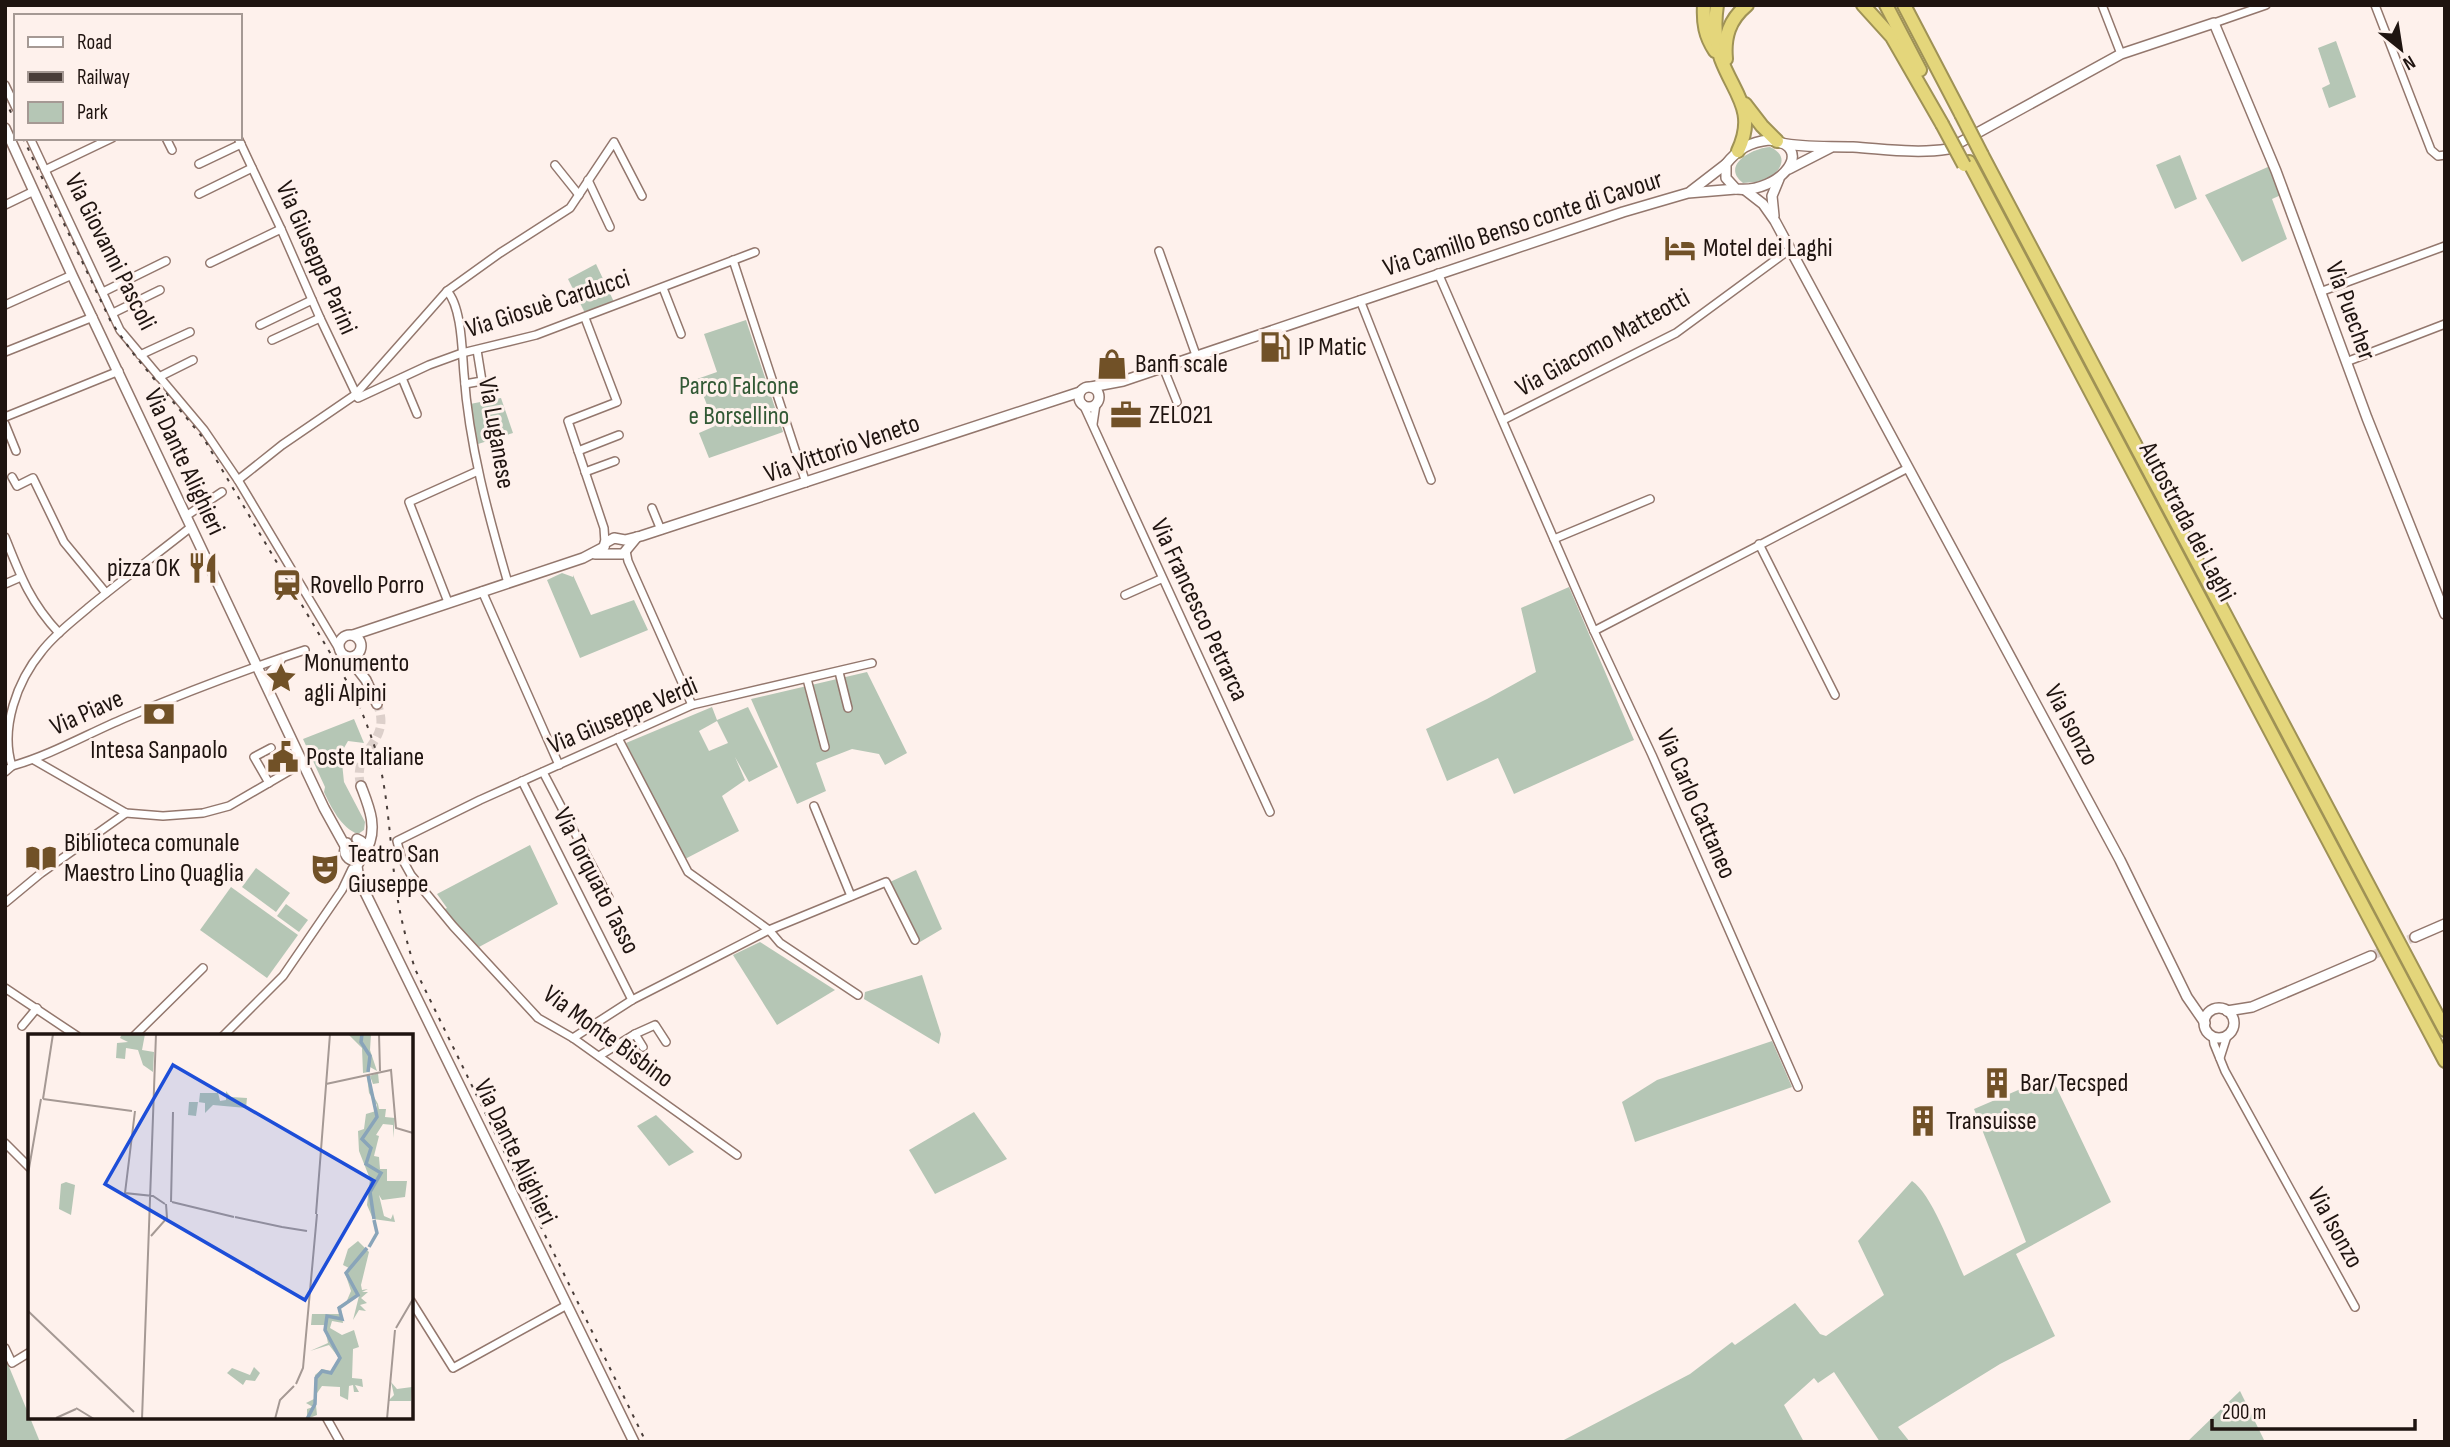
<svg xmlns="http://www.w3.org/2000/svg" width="2450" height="1447" viewBox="0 0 2450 1447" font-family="'Sofia Sans Condensed',sans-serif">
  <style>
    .green { fill: #b5c6b5; fill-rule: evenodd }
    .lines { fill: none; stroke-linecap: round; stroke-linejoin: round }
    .tertiary-tunnel { stroke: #ddd0cb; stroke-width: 9; stroke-dasharray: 9 4.5; stroke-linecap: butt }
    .minor-casing { stroke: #93776d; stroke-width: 10 }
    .tertiary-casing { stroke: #93776d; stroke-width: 12 }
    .motorway-casing { stroke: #9f9256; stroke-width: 16 }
    .minor { stroke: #fff; stroke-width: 7 }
    .tertiary { stroke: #fff; stroke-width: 9 }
    .motorway { stroke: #e4d67b; stroke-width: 12 }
    .rail { stroke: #493d39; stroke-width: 2; stroke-dasharray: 3.5 7; stroke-linecap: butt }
    .motorway-bridge-casing { stroke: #9f9256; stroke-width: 16; stroke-linecap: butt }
    .motorway-bridge { stroke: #e4d67b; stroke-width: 12 }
    .labels { text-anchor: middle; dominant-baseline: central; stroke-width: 6; stroke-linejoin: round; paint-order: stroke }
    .street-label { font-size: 26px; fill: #1f1410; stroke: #fef1ec }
    .poi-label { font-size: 26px; fill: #1f1410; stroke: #fef1ec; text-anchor: start }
    .park-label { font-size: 26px; fill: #325935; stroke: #fef1ec }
    .inset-river { fill: none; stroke: #89a4b9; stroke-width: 3.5 }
    .inset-road { fill: none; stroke: #a59994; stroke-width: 2 }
    .view { fill: #1d4ed8; fill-opacity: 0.15; stroke: #1d4ed8; stroke-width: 3.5 }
    .inset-edge { fill: none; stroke: #1f1410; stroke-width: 3.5 }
  </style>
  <rect width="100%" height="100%" fill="#fef1ec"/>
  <!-- green -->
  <g class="green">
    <path d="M2336 41 2356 97 2329 108 2322 88 2330 84 2318 48Z"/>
    <path d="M1770 147C1790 156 1781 172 1766 179 1759 183 1751 182 1743 183 1720 165 1753 148 1770 147Z"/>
    <path d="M2180 155 2197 199 2175 209 2156 165Z"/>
    <path d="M2270 166 2281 195 2272 199 2287 239 2242 262 2205 195Z"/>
    <path d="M596 264 614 302 585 313 568 279Z"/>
    <path d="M746 320 783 432 709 458 699 433 715 426 697 379 717 372 704 334Z"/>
    <path d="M501 398 513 433 478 444 470 404Z"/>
    <path d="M562 573 573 577V575L591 615 634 600 648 630 580 658 547 580Z"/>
    <path d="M1569 587 1634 740 1514 794 1498 758 1447 781 1426 729 1487 699 1536 672 1521 608Z"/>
    <path d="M867 672 907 753 885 765 879 754 852 749 816 763 826 791 797 804 751 699Z"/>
    <path d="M712 707 717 720 748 707 778 767 749 782 735 757 745 780 722 796 739 831 685 859 626 743ZM717 721 728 743 709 751 699 731Z"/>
    <path d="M354 719 364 743 348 741 341 753 344 782 365 822 364 830 358 834C341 828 331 807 324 792L325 787 303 739Z"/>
    <path d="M530 845 558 904 479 947 443 910 447 908 437 894Z"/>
    <path d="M256 868 290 893 276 912 242 887Z"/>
    <path d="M916 870 942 929 920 942 890 882Z"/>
    <path d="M231 887 298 935 267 978 200 930Z"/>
    <path d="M286 904 308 920 299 932 277 916Z"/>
    <path d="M760 942 835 990 777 1025 733 955Z"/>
    <path d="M922 975 941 1034 939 1044 864 999 865 992Z"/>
    <path d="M1772 1041 1792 1087 1635 1142 1622 1102 1657 1080Z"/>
    <path d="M2051 1076 2111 1202 2016 1254 2055 1336 2000 1364 1898 1427 1910 1442H1880L1834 1372 1818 1383 1814 1378 1784 1405 1804 1442H1560L1690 1374 1732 1342 1735 1345 1795 1303 1820 1334 1826 1336 1884 1295 1858 1241 1912 1181C1932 1194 1953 1253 1964 1276L2026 1242 1974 1109Z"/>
    <path d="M974 1112 1007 1159 935 1194 909 1150Z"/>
    <path d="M656 1115 694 1152 669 1166 637 1126Z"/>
    <path d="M5 1357 40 1442H5Z"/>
    <path d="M2240 1391 2265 1442H2187Z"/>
  </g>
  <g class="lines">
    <!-- tertiary-tunnel -->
    <g class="tertiary-tunnel">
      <path d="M361 786C350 749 394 743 377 704"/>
      <path d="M2371 956 2415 937"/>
    </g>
    <defs>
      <g id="minor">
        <path d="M2102 5 2121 54"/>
        <path d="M2375 5 2431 150 2438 156 2445 155"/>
        <path d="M2214 23 2266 5"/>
        <path d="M5 85 16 108"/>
        <path d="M30 138 120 330 204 430 238 480 339 649"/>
        <path d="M166 138 172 150"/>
        <path d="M238 138 281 229 320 318 358 398 429 365 462 353 536 335 755 252"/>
        <path d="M199 164 241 144"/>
        <path d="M555 165 579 195"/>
        <path d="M45 170 112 138"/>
        <path d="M588 180 610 227"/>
        <path d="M199 194 252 168"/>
        <path d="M5 205 34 191"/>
        <path d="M1159 251 1196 355"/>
        <path d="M733 260 806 483"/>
        <path d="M210 263 281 229"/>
        <path d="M1438 273 1594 631 1652 755 1798 1087"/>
        <path d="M663 288 681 334"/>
        <path d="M447 291C462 307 462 352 464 374 469 445 488 514 508 583"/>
        <path d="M103 292 166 261"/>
        <path d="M2320 292 2445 246"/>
        <path d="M1360 300 1431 480"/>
        <path d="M5 305 72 275"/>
        <path d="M113 313 160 290"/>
        <path d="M585 318 617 402 568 421 604 528 605 543"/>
        <path d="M260 325 312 300"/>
        <path d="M272 340 320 318"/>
        <path d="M5 352 93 317"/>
        <path d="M140 355 190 332"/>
        <path d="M2346 362 2445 324"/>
        <path d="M1163 367 1177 402"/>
        <path d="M159 377 193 360"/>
        <path d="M402 378 417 414"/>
        <path d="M465 384 482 381 477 350"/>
        <path d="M1083 404 1270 812"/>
        <path d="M5 417 119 371"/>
        <path d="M1503 420 1676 333 1789 250"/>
        <path d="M5 424 16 451"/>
        <path d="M1093 424 1096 404"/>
        <path d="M578 451 619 435"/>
        <path d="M585 472 615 461"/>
        <path d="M12 477 17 486 33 478 64 542 106 593"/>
        <path d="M238 480 282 445 355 395 447 291 500 253 570 208 614 142 642 196"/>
        <path d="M652 508 661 530"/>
        <path d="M186 516 222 492"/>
        <path d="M5 537C20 575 30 602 59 633"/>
        <path d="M1554 539 1650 499"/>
        <path d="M1759 544 1835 695"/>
        <path d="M626 551 628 561 692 705"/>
        <path d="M5 584 21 577"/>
        <path d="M482 591 559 765"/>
        <path d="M1125 595 1161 579"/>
        <path d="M448 602 409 502 478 471"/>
        <path d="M1594 631 1908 468"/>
        <path d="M839 672 848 708"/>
        <path d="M807 679 825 747"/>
        <path d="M269 689 270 672 281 660"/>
        <path d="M618 738 688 872 769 930 780 943 858 995"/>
        <path d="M34 760 126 813 163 816 203 813 229 806 303 763"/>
        <path d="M12 766C51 755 87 734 125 718 184 693 244 670 305 650"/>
        <path d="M5 772 12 766C0 728 17 681 42 651 55 634 73 621 89 607 122 580 157 554 191 527"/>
        <path d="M543 772 609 898"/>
        <path d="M522 781 632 1000"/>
        <path d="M269 783 254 757 271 748"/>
        <path d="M814 806 851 896"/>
        <path d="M5 903 40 874 126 813"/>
        <path d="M5 988 77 1036"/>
        <path d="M22 1026 37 1008"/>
        <path d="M635 1034 655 1025 666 1042"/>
        <path d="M134 1036 203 968"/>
        <path d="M223 1036 283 976 342 890 352 869"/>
        <path d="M2213 1037 2214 1044 2225 1071 2355 1307"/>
        <path d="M573 1038 632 1000 769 930 886 882 915 940"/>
        <path d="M599 1056 635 1034 643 1047"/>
        <path d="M2220 1058 2227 1036"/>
        <path d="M5 1143 30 1168"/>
        <path d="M737 1155 573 1038 538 1018 453 926 411 875 401 857 397 841 480 800 692 705 872 663"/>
        <path d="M411 1301 453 1368 567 1305"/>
        <path d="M5 1348 12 1363 30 1352"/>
        <path d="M326 1417 340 1442"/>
      </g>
      <g id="tertiary">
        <path d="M5 128 72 275 324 808 345 846"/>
        <path d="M1769 140C1818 145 1781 194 1736 189L1726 178V164C1738 149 1750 142 1769 140Z"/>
        <path d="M1781 143C1805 148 1829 146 1853 147 1885 149 1917 154 1948 149L2121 54 2214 23 2276 171 2367 418 2445 614"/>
        <path d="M1789 169 1830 148"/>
        <path d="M1745 190 1763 204 1775 221 2120 860 2187 997 2205 1023"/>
        <path d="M1691 191 1726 164"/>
        <path d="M1774 216 1772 196 1779 179"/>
        <path d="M1091 387 1123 381 1623 212 1688 193 1736 189"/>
        <circle cx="1089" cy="397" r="10"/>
        <path d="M604 547 605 543 614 538 625 540 641 536 1080 392"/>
        <path d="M595 554H623L637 537"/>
        <circle cx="350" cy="646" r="11"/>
        <path d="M353 635 583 558 604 547"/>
        <path d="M349 658 366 680 377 704"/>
        <path d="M361 786C369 807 378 827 367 849"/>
        <path d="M357 839C374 846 362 856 357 866L359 880 634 1442"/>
        <path d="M347 843C341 853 348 863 360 860"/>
        <path d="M2415 937 2445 924"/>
        <circle cx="2219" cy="1023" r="15"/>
        <path d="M2227 1011 2252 1007 2371 956"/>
      </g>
      <g id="motorway">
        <path d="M1704 5C1703 23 1705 36 1715 51"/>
        <path d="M1717 5C1714 24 1715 41 1721 59 1734 94 1757 111 1738 151"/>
        <path d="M1863 5 1892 37 1942 124"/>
        <path d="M1886 5 1920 70"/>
        <path d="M1904 5 1961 114"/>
        <path d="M1726 59C1724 37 1729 20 1747 5"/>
        <path d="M1745 104 1762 126 1777 141"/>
        <path d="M1982 155 2445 1030"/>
        <path d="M1969 162 2445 1061"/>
      </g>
    </defs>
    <!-- minor casing -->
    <use href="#minor" class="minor-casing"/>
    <!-- tertiary casing -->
    <use href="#tertiary" class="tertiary-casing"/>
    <!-- motorway casing -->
    <use href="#motorway" class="motorway-casing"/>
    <!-- minor -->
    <use href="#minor" class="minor"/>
    <!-- tertiary -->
    <use href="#tertiary" class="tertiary"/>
    <!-- motorway -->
    <use href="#motorway" class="motorway"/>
    <!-- rail -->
    <g class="rail">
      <path d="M5 100 16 123"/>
      <path d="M23 138 111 322 135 356 204 439 352 690C363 713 372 737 379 761 390 807 390 854 398 901 402 924 408 946 415 969L646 1442"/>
    </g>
    <defs>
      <g id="motorway-bridge">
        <path d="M1961 114 1982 155"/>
        <path d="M1942 124 1964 165"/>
      </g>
    </defs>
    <!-- motorway-bridge casing -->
    <use href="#motorway-bridge" class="motorway-bridge-casing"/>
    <!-- motorway-bridge -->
    <use href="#motorway-bridge" class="motorway-bridge"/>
  </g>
  <!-- icons -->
  <defs>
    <symbol id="hotel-bare" viewBox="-9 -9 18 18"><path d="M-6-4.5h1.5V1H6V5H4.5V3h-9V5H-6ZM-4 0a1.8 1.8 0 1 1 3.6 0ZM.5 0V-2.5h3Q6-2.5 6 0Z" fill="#715127" stroke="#fef1ec" stroke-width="2.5" paint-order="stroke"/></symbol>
    <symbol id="fuel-bare" viewBox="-9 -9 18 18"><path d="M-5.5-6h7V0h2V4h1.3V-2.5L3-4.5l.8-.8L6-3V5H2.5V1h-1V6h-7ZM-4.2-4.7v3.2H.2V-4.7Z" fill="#715127" stroke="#fef1ec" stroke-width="2.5" paint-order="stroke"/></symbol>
    <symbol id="shop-bare" viewBox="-9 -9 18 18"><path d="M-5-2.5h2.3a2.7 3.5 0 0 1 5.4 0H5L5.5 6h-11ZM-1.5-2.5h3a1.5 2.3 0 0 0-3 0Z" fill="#715127" stroke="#fef1ec" stroke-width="2.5" paint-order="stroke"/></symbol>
    <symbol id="office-bare" viewBox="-9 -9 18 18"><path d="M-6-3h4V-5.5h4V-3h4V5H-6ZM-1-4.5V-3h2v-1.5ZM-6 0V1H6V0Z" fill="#715127" stroke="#fef1ec" stroke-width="2.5" paint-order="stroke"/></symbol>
    <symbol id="restaurant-bare" viewBox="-9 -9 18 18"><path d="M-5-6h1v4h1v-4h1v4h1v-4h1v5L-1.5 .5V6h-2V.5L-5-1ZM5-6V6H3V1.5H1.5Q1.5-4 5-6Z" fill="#715127" stroke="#fef1ec" stroke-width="2.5" paint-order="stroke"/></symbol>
    <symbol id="station-bare" viewBox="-9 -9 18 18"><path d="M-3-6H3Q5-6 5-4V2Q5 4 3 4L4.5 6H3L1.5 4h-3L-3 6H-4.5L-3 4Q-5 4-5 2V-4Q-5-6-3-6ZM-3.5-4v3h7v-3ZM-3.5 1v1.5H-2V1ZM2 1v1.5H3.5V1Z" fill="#715127" stroke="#fef1ec" stroke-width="2.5" paint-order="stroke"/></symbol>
    <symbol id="sight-bare" viewBox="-9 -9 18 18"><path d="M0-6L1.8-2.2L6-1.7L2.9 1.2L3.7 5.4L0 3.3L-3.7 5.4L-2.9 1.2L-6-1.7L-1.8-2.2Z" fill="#715127" stroke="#fef1ec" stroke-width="2.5" paint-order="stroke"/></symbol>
    <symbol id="bank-bare" viewBox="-9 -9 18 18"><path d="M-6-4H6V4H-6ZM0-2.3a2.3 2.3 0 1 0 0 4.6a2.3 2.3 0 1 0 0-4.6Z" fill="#715127" stroke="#fef1ec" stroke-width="2.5" paint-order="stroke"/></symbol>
    <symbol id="civic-bare" viewBox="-9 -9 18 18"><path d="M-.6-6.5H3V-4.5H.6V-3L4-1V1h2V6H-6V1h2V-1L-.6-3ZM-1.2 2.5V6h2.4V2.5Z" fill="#715127" stroke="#fef1ec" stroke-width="2.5" paint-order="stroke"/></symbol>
    <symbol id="library-bare" viewBox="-9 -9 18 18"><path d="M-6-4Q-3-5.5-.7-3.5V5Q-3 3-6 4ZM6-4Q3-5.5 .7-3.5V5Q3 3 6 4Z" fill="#715127" stroke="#fef1ec" stroke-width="2.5" paint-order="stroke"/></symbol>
    <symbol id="theatre-bare" viewBox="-9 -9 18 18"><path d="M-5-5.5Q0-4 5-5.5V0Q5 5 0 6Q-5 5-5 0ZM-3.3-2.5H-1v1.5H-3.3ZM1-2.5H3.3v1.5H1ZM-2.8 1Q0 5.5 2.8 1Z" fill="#715127" stroke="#fef1ec" stroke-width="2.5" paint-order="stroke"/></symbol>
    <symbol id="building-bare" viewBox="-9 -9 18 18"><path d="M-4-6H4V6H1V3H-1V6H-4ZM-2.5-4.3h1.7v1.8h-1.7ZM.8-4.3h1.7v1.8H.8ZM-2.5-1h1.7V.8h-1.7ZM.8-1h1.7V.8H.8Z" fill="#715127" stroke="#fef1ec" stroke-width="2.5" paint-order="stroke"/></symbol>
  </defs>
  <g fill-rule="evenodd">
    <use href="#hotel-bare" x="1658" y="226" width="44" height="44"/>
    <use href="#fuel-bare" x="1253" y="325" width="44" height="44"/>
    <use href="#shop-bare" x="1090" y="342" width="44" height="44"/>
    <use href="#office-bare" x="1104" y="393" width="44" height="44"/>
    <use href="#restaurant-bare" x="181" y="546" width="44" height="44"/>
    <use href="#station-bare" x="265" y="563" width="44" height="44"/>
    <use href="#sight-bare" x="259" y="656" width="44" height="44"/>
    <use href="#bank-bare" x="137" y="692" width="44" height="44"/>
    <use href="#civic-bare" x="261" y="735" width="44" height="44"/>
    <use href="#library-bare" x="19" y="836" width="44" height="44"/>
    <use href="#theatre-bare" x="303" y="847" width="44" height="44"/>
    <use href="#building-bare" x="1975" y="1061" width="44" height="44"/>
    <use href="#building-bare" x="1901" y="1099" width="44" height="44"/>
  </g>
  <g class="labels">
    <!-- street labels -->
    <g class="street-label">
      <text transform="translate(1523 224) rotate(-18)">Via Camillo Benso conte di Cavour</text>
      <text transform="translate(110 252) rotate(63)">Via Giovanni Pascoli</text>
      <text transform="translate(316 258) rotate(66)">Via Giuseppe Parini</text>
      <text transform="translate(548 304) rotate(-18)">Via Giosuè Carducci</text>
      <text transform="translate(2350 311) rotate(70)">Via Puecher</text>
      <text transform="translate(1603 343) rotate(-29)">Via Giacomo Matteotti</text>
      <text transform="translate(496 433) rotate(80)">Via Luganese</text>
      <text transform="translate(842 449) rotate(-19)">Via Vittorio Veneto</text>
      <text transform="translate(184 462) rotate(65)">Via Dante Alighieri</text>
      <text transform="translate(2187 522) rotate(62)">Autostrada dei Laghi</text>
      <text transform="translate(1199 610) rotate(65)">Via Francesco Petrarca</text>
      <text transform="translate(87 713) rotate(-24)">Via Piave</text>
      <text transform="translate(623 716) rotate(-23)">Via Giuseppe Verdi</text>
      <text transform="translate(2071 725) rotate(62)">Via Isonzo</text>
      <text transform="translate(1696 804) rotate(66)">Via Carlo Cattaneo</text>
      <text transform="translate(596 881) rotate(63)">Via Torquato Tasso</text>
      <text transform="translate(608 1037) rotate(36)">Via Monte Bisbino</text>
      <text transform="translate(515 1152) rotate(64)">Via Dante Alighieri</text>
      <text transform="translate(2335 1228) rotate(61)">Via Isonzo</text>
    </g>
    <!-- poi labels -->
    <g class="poi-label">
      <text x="1703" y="248">Motel dei Laghi</text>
      <text x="1298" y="347">IP Matic</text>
      <text x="1135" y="364">Banfi scale</text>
      <text x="1149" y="415">ZELO21</text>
      <text x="180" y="568" text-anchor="end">pizza OK</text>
      <text x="310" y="585">Rovello Porro</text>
      <text x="304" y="663">Monumento<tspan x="304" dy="30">agli Alpini</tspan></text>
      <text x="159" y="750" text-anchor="middle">Intesa Sanpaolo</text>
      <text x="306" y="757">Poste Italiane</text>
      <text x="64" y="843">Biblioteca comunale<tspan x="64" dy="30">Maestro Lino Quaglia</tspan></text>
      <text x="348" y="854">Teatro San<tspan x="348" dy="30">Giuseppe</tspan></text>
      <text x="2020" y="1083">Bar/Tecsped</text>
      <text x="1946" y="1121">Transuisse</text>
    </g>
    <!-- park labels -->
    <g class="park-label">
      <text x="739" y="386">Parco Falcone<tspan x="739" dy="30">e Borsellino</tspan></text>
    </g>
  </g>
  <!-- overview -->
  <g transform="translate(28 1034)">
    <rect width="385" height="385" fill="#fef1ec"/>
    <path d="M94 0H117L114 16 126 18 125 38 115 31 110 16 98 14 97 25 88 24 89 9 100 8 92 4ZM343 0 342 16 349 37 342 33 341 38 335 39 334 14 320 0ZM350 39 351 49 345 50 342 42 345 61 350 70 351 75H358L357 83 367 84 365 104V91L355 90 348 101 351 102 346 122 351 123 352 135H359V147H379L377 163 354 166 351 161 356 182 363 185 365 180 367 188 345 185 339 171 342 145 331 117 330 97 336 95 338 80 348 77 349 71 341 59 339 43ZM189 54 192 67 198 66V57L203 63 219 64 218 74 185 71 177 79V69L170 68 168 82 160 81 161 68H171L172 59H189ZM38 148 47 151 43 181 31 175 33 150ZM330 207 341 218 333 251 334 256 340 255 334 258H340L333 264 339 269 332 271 338 277 331 276 325 286 331 262 313 274 315 289 304 287 302 294 314 301 326 296 331 313 325 315 324 344 334 345 335 353 327 351 331 358H326L325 351 321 352 320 366 312 362V353L294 352 287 362 289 381 279 385V375L285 373 278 369 286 365 287 341 294 335 303 337 311 324 301 311 282 317 300 309 296 291H283L284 280H313L310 272 317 271 323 257 317 239 321 234 315 231 320 215ZM226 333 232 339 227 347 218 346 215 351 199 339 204 334 222 341ZM363 348 369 355 384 353 383 367H360L366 361Z" fill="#b5c6b5"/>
    <path class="inset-river" d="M334 0 333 8 342 22 340 38M340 41 349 83 334 105 343 114 338 130 353 139 342 158 346 185M341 213 349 199 346 186M279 385 287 370 288 344 294 337 303 339 312 324 297 296 299 282 314 285 311 274 330 261 318 239 339 214"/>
    <path class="inset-road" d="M351 0 352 37M298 50 363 36 368 94 385 99M15 65 104 77M15 65 25 0M107 77 97 159 125 162 137 170M0 140 13 65M143 168 145 78M144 168 206 183M288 180 302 0M207 183 254 193M254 193 279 197M123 202 139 184 138 170M0 277 106 378M368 294 385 265M268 350 275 334 289 180M48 374 66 385M28 384 48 375M114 385 128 0M247 385 252 366 266 352M359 385 367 296"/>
    <path class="view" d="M145 31 346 147 277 266 77 150Z"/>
    <rect width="385" height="385" class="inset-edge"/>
  </g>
  <!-- border -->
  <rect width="2450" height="1447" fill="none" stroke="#1f1410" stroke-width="14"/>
  <!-- legend -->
  <rect x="14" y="14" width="228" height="126" fill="#fef1ec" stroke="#a59994" stroke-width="2"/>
  <rect x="28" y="37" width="35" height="10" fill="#ffffff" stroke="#a59994" stroke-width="2"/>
  <text x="77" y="49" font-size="21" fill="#1f1410">Road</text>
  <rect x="28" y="72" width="35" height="10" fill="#493d39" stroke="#a59994" stroke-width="2"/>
  <text x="77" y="84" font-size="21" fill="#1f1410">Railway</text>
  <rect x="28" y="102" width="35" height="21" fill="#b5c6b5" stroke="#a59994" stroke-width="2"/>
  <text x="77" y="119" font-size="21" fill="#1f1410">Park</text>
  <!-- north arrow -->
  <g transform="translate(2401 49) rotate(150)" stroke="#fef1ec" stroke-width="5" paint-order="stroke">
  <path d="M0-5L12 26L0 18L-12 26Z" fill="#1f1410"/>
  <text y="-10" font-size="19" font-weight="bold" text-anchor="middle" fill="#1f1410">N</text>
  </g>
  <!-- scale -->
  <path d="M2212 1419v10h203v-10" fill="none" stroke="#1f1410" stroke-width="3.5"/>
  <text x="2222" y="1419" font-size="21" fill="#1f1410" stroke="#fef1ec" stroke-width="5" paint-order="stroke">200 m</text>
</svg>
